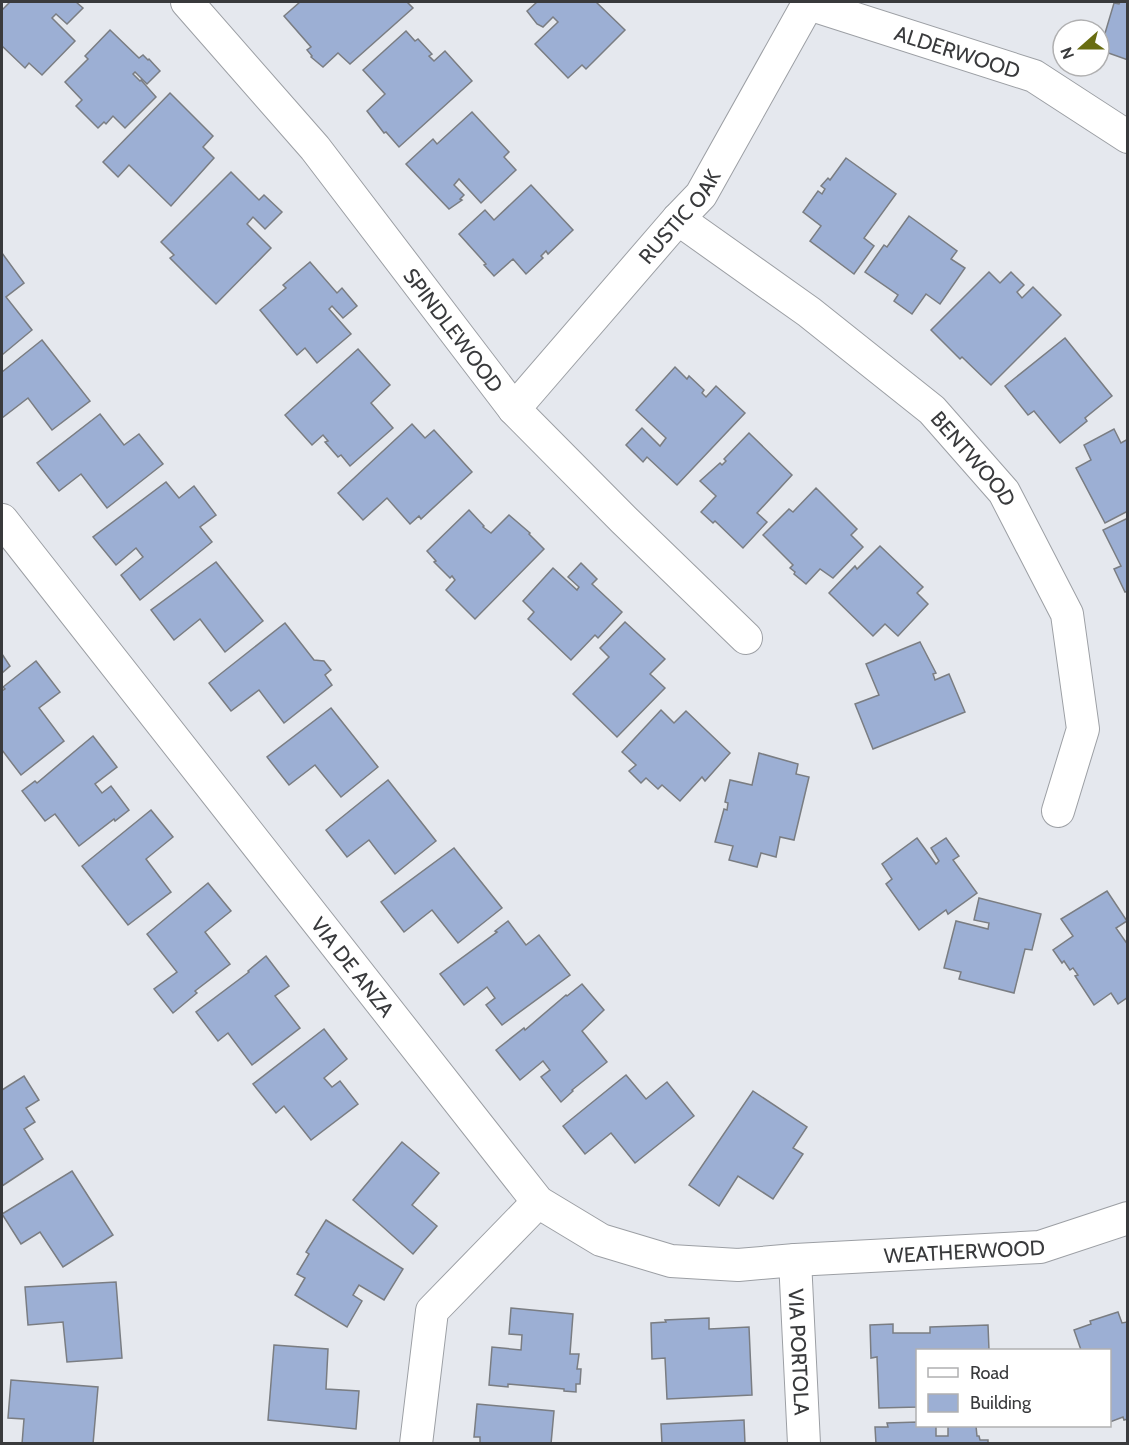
<svg xmlns="http://www.w3.org/2000/svg" width="1129" height="1445" viewBox="0 0 1129 1445" font-family="Cabin,sans-serif">
  <style>
    .building { fill: #9cafd4; stroke: #7a7d82; stroke-width: 1.5 }
    .lines { fill: none; stroke-linecap: round; stroke-linejoin: round }
    .street-casing { stroke: #9c9fa4; stroke-width: 34 }
    .street { stroke: #fff; stroke-width: 32 }
    .labels { text-anchor: middle; dominant-baseline: central; stroke-width: 4.5; stroke-linejoin: round; paint-order: stroke }
    .street-label { font-size: 21px; fill: #393a3c; stroke: #fff }
  </style>
  <rect width="100%" height="100%" fill="#e5e8ee"/>
  <!-- building -->
  <g class="building">
    <path d="M10 2H76L83 8 67 24 56 14 52 18 75 41 42 75 29 63 25 68 2 46V10Z"/>
    <path d="M300 2H407L413 8 350 64 338 53 323 67 311 57 312 56 307 50 311 47 284 16Z"/>
    <path d="M537 2H596L625 30 586 69 582 65 568 78 535 44 558 22 553 17 543 27 537 24 527 11Z"/>
    <path d="M1120 2H1128V60L1100 50 1114 3 1119 4Z"/>
    <path d="M110 30 139 58 143 55 148 60 149 59 160 71 147 84 135 72 133 74 140 81 141 80 156 97 125 128 113 116 106 124 104 122 98 128 76 106 82 100 65 82 88 59 85 56Z"/>
    <path d="M406 31 415 41 418 39 432 54 429 56 434 61 445 51 472 81 399 147 386 132 384 133 367 111 385 94 363 70Z"/>
    <path d="M170 93 213 136 203 147 214 158 171 206 129 165 118 177 103 162Z"/>
    <path d="M472 112 509 152 504 157 516 170 481 203 459 179 454 185 464 195 460 199 462 200 449 209 406 164 433 139 437 144Z"/>
    <path d="M846 158 896 194 864 238 874 246 854 274 810 241 821 226 803 212 818 191 822 194 825 189 821 186 828 178 830 180Z"/>
    <path d="M231 172 259 200 264 195 282 212 265 229 253 217 247 224 271 248 216 304 170 258 174 255 161 242Z"/>
    <path d="M531 185 573 230 548 254 546 251 541 256 543 258 526 274 513 259 494 276 484 265 486 264 459 234 485 210 494 220Z"/>
    <path d="M909 216 957 251 951 259 965 268 940 304 926 294 912 314 894 301 898 295 865 272 884 245 887 247Z"/>
    <path d="M2 253 24 283 6 297 32 330 2 355Z"/>
    <path d="M310 262 337 293 342 288 357 306 343 318 332 306 329 309 351 334 317 363 305 348 297 355 260 310 286 288 283 285Z"/>
    <path d="M989 272 1000 283 1011 272 1024 285 1017 292 1022 298 1033 287 1061 315 991 385 962 357 960 359 931 330Z"/>
    <path d="M1065 338 1112 396 1085 418 1087 421 1060 443 1034 411 1028 415 1005 386Z"/>
    <path d="M42 340 90 401 52 430 28 398 2 418V372Z"/>
    <path d="M358 349 390 385 371 403 393 428 350 466 341 455 338 457 325 442 328 441 323 435 312 445 285 415Z"/>
    <path d="M675 367 687 379 689 376 704 390 702 393 706 397 716 386 745 413 677 485 647 457 643 462 626 445 642 428 660 446 666 438 636 410Z"/>
    <path d="M100 414 124 445 139 434 163 464 107 508 81 474 59 491 37 463Z"/>
    <path d="M412 424 425 438 434 430 472 472 421 519 419 516 410 524 387 498 363 520 338 493Z"/>
    <path d="M1114 429 1121 443 1128 439V511L1105 523 1076 468 1091 460 1084 445Z"/>
    <path d="M749 433 792 475 757 513 767 522 743 548 715 521 713 523 701 512 716 496 700 481 720 463 722 465 726 461 724 459Z"/>
    <path d="M166 482 179 498 194 486 216 515 200 527 212 542 140 600 121 575 143 557 136 548 116 565 93 537Z"/>
    <path d="M816 488 857 529 851 535 863 547 833 578 820 569 806 584 794 574 795 572 790 568 793 565 763 535 789 509 793 512Z"/>
    <path d="M469 510 484 526 483 527 491 533 509 515 530 533 529 534 544 549 475 619 446 590 455 580 452 576 450 578 434 562 436 561 427 551Z"/>
    <path d="M1128 518V591L1125 592 1114 569 1121 566 1103 530Z"/>
    <path d="M880 546 923 587 917 593 928 604 898 636 885 624 873 636 829 593 855 566 857 569Z"/>
    <path d="M216 562 263 621 225 652 200 619 174 640 151 610Z"/>
    <path d="M581 563 597 579 592 584 622 612 598 638 595 635 571 660 528 619 534 612 523 601 553 568 577 590 579 587 568 577Z"/>
    <path d="M625 622 665 659 650 674 665 688 617 737 573 694 609 657 600 648Z"/>
    <path d="M285 623 314 660 324 661 331 670 325 675 332 685 284 723 259 690 231 711 209 683Z"/>
    <path d="M920 642 936 673 933 674 935 680 949 674 965 712 873 749 855 704 879 695 866 664Z"/>
    <path d="M2 654 10 666 2 673Z"/>
    <path d="M36 661 60 692 39 708 64 741 21 775 2 750V691L5 689 3 687Z"/>
    <path d="M331 708 378 767 341 797 315 765 289 785 267 757Z"/>
    <path d="M661 710 674 723 686 711 730 753 705 781 702 777 680 801 662 785 658 789 646 778 641 783 629 771 636 765 622 752Z"/>
    <path d="M93 736 117 767 95 784 102 793 111 786 129 810 115 821 114 819 79 846 55 814 45 821 22 791 35 781 37 783Z"/>
    <path d="M759 753 798 764 796 774 809 777 794 840 780 837 776 857 761 853 757 867 729 860 733 846 715 842 724 809 727 810 728 803 725 802 730 780 752 785Z"/>
    <path d="M388 780 436 841 395 874 369 840 347 857 326 830Z"/>
    <path d="M151 810 173 837 146 859 171 892 128 925 82 866Z"/>
    <path d="M917 838 936 864 939 861 931 848 946 838 959 856 953 860 977 893 948 914 946 910 919 930 886 884 892 879 882 864Z"/>
    <path d="M454 848 502 908 458 943 432 910 404 932 381 902Z"/>
    <path d="M208 883 231 911 205 932 230 964 195 991 197 993 173 1013 154 989 177 972 147 934Z"/>
    <path d="M1107 891 1127 921 1116 928 1128 945V997L1118 1004 1111 993 1094 1005 1075 976 1078 975 1073 968 1070 970 1064 961 1062 963 1053 950 1073 936 1061 919Z"/>
    <path d="M979 898 1041 914 1032 950 1025 949 1014 993 959 979 961 972 944 968 956 921 988 929 989 923 974 920Z"/>
    <path d="M508 921 526 945 539 935 570 975 502 1025 486 1005 495 998 487 987 464 1005 440 974 497 932 495 931Z"/>
    <path d="M266 956 289 986 275 996 300 1028 252 1065 228 1033 218 1041 196 1012 249 972 248 971Z"/>
    <path d="M582 984 604 1010 582 1031 607 1062 572 1090 573 1091 561 1102 541 1077 550 1070 543 1061 520 1080 496 1050 524 1028 525 1030 566 995 567 996Z"/>
    <path d="M324 1029 347 1059 324 1078 332 1087 340 1081 358 1104 311 1140 284 1106 276 1113 253 1084Z"/>
    <path d="M626 1075 646 1099 667 1082 694 1116 635 1163 611 1133 585 1154 563 1126Z"/>
    <path d="M24 1076 39 1100 26 1108 35 1122 24 1129 43 1159 2 1186V1090Z"/>
    <path d="M753 1091 807 1127 793 1148 803 1154 773 1199 738 1176 719 1206 689 1185Z"/>
    <path d="M402 1142 439 1173 412 1205 437 1226 413 1254 353 1200Z"/>
    <path d="M72 1171 113 1235 63 1267 40 1232 21 1244 2 1214Z"/>
    <path d="M326 1220 403 1269 384 1300 359 1285 353 1295 362 1301 347 1327 295 1295 305 1278 297 1274 309 1254 306 1252Z"/>
    <path d="M116 1282 122 1358 67 1362 63 1322 28 1325 25 1287Z"/>
    <path d="M511 1308 573 1314 570 1354H579L577 1369H581L580 1384H576V1392L564 1391V1389L508 1384V1387L489 1385 492 1347 521 1350 522 1335 509 1334Z"/>
    <path d="M1118 1312 1122 1323 1127 1322 1128 1325V1419L1124 1420 1123 1417 1110 1422V1350H1081L1074 1330 1091 1324 1090 1321Z"/>
    <path d="M709 1318V1329L749 1327 752 1395 667 1399 665 1358 652 1359 651 1323 666 1322 665 1320Z"/>
    <path d="M893 1324V1333H930V1327L988 1325 989 1350H918V1407L879 1408 877 1357 871 1358 870 1325Z"/>
    <path d="M274 1345 328 1349 326 1389 359 1391 356 1429 268 1420Z"/>
    <path d="M11 1380 98 1387 93 1444H22L24 1419 8 1418Z"/>
    <path d="M477 1404 554 1411 551 1444H480V1437H474Z"/>
    <path d="M744 1420 745 1444H662L661 1424Z"/>
    <path d="M918 1422V1426H936V1436H948V1426H976L977 1436H979L980 1440H988V1444H876L875 1427H888L887 1423Z"/>
  </g>
  <g class="lines">
    <defs>
      <g id="street">
        <path id="s1" d="M187 2 315 148 514 409 624 520 746 638"/>
        <path id="s2" d="M809 4 1034 76 1128 137"/>
        <path id="s3" d="M678 219 809 312 932 410 1004 492 1067 614 1083 729 1058 811"/>
        <path id="s4" d="M514 409 678 219 701 195 809 2"/>
        <path id="s5" d="M2 520 538 1202 601 1240 671 1261 738 1265 795 1260 1040 1247 1128 1218"/>
        <path id="s6" d="M795 1260 804 1444"/>
        <path d="M416 1444 432 1311 538 1202"/>
      </g>
    </defs>
    <!-- street casing -->
    <use href="#street" class="street-casing"/>
    <!-- street -->
    <use href="#street" class="street"/>
  </g>
  <g class="labels">
    <!-- street labels -->
    <g class="street-label">
      <text stroke="none"><textPath href="#s2" startOffset="156">ALDERWOOD</textPath></text>
      <text stroke="none"><textPath href="#s4" startOffset="254">RUSTIC OAK</textPath></text>
      <text stroke="none"><textPath href="#s1" startOffset="423">SPINDLEWOOD</textPath></text>
      <text stroke="none"><textPath href="#s3" startOffset="382">BENTWOOD</textPath></text>
      <text stroke="none"><textPath href="#s5" startOffset="568">VIA DE ANZA</textPath></text>
      <text stroke="none"><textPath href="#s5" startOffset="1308">WEATHERWOOD</textPath></text>
      <text stroke="none"><textPath href="#s6" startOffset="92">VIA PORTOLA</textPath></text>
    </g>
  </g>
  <!-- border -->
  <rect width="1129" height="1445" fill="none" stroke="#393a3c" stroke-width="6"/>
  <!-- legend -->
  <rect x="916" y="1349" width="195" height="78" fill="#ffffff" stroke="#b0b0b1" stroke-width="1.5"/>
  <rect x="928" y="1368" width="30" height="9" fill="#ffffff" stroke="#b0b0b1" stroke-width="1.5"/>
  <text x="970" y="1379" font-size="18" fill="#393a3c">Road</text>
  <rect x="928" y="1394" width="30" height="18" fill="#9cafd4" stroke="#b0b0b1" stroke-width="1.5"/>
  <text x="970" y="1409" font-size="18" fill="#393a3c">Building</text>
  <!-- north arrow -->
  <g transform="translate(1081 48) rotate(249)"><circle r="28" fill="#ffffff" stroke="#b0b0b1" stroke-width="1.5"/>
  <path d="M0-4.5L10 22L0 15L-10 22Z" fill="#696d11"/>
  <text y="-9" font-size="16" font-weight="bold" text-anchor="middle" fill="#393a3c">N</text>
  </g>
</svg>
